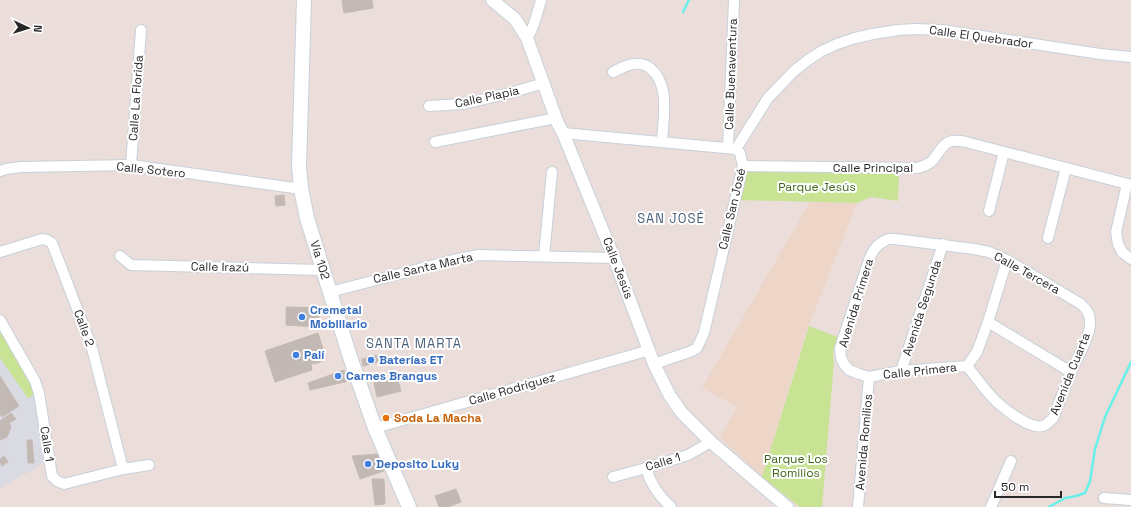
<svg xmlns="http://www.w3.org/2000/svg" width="1131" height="507" viewBox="0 0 1131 507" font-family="'Space Grotesk',sans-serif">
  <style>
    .industrial { fill: #dadae3 }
    .education { fill: #edd5c7 }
    .green { fill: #c7e393 }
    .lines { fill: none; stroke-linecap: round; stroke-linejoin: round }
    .stream { stroke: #68f0eb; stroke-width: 2.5 }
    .building { fill: #c2b9b5; stroke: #c6b9b3 }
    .minor-casing { stroke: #c7d1da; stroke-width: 12 }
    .tertiary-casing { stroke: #c7d1da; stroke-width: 14 }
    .secondary-casing { stroke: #c7d1da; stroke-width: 16 }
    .minor { stroke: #fff; stroke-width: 10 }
    .tertiary { stroke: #fff; stroke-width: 12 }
    .secondary { stroke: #fff; stroke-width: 14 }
    .shop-dot { fill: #3f7fe0; stroke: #fff; stroke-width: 1.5 }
    .food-dot { fill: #e8710a; stroke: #fff; stroke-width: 1.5 }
    .labels { text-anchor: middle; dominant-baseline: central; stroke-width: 4; stroke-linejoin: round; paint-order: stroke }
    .street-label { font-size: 12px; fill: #282828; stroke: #fff }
    .park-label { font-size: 12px; fill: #3f6518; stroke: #fff }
    .shop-label { font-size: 12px; font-weight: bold; fill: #366cbe; stroke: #fff; text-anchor: start }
    .food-label { font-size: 12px; font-weight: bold; fill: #c56008; stroke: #fff; text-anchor: start }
    .neighbourhood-label { font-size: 13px; letter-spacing: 1px; fill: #485f79; stroke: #fff }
  </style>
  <rect width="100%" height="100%" fill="#ebddd9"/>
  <!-- industrial -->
  <path class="industrial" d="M0 358 28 397 36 394 43 464 0 488Z"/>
  <!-- education -->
  <path class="education" d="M810 202 857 203 805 335 762 477 720 437 738 407 702 388Z"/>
  <!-- green -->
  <g class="green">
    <path d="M747 171 899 173 898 201 871 197 857 203 739 200Z"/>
    <path d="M809 326 838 337C834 346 832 352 834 362L822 507H800L762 477Z"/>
    <path d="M0 327 29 378 36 394 28 398 0 358Z"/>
  </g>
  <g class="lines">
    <!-- stream -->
    <g class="stream">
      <path d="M683 12 689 0"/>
      <path d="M1049 507 1065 498 1076 496 1085 493 1090 481 1095 449 1105 417 1131 362"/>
    </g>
  </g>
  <!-- building -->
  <g class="building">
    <path d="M342 0H372L373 8 344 13Z"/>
    <path d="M284 195 285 205 276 206 275 196Z"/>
    <path d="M286 307 319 308V327L286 325Z"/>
    <path d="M318 333 326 359 318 363 311 364 312 370 275 382 265 351Z"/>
    <path d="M379 355 380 362 363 366 362 359Z"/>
    <path d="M344 370 349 381 310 390 308 383Z"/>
    <path d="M0 376 19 406 2 417 0 414Z"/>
    <path d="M397 377 401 391 377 397 374 383Z"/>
    <path d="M11 413 16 419 9 423 11 427 7 437 0 440V421Z"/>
    <path d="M27 440H32L34 463H28Z"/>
    <path d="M378 454 384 471 360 479 352 456Z"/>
    <path d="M4 456 8 462 2 466 0 462V459Z"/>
    <path d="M372 479H384L385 504 375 505Z"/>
    <path d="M456 489 461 502 448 507H439L435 496Z"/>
  </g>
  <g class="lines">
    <defs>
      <g id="minor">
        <path d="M527 38C535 27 537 13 541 0"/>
        <path d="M613 72C625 66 638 59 650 68 671 85 663 119 662 142"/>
        <path d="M429 106 464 104 506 94 544 83"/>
        <path d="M563 133 736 149 740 153 743 166 704 333 697 348 692 351 654 364"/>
        <path d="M435 142 556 118"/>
        <path d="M728 148 734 0"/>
        <path d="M736 149 768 98 794 71 808 60 822 51 837 44 855 38 873 34 898 30 915 29 942 30 1100 54 1131 57"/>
        <path d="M131 165 141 30"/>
        <path d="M743 166 917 168C922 167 927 165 932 161 938 155 941 145 949 142 954 140 961 141 966 142L1131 185"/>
        <path d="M0 171 6 169 21 167 131 165 301 189"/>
        <path d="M1127 184 1116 232 1118 244 1122 252 1131 259"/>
        <path d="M989 211 1004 152"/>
        <path d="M1048 238 1066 168"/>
        <path d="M889 239H895L974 249 989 252 1007 260 1081 304C1088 310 1091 317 1090 326 1088 341 1077 358 1071 372 1065 387 1059 403 1053 418 1050 421 1048 424 1043 426 1029 430 1000 406 991 396 982 386 975 376 967 366L901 371 869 377 859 374 849 370 844 364 841 358 840 348 869 260C873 249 878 243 889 239Z"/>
        <path d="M0 252 42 239 47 240 52 243 92 348 123 469"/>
        <path d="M120 256 131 265 323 270"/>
        <path d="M544 256 552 172"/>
        <path d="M330 292 453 260 479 255 614 258"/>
        <path d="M0 320 35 381 39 393 52 476 57 481 64 484 123 469 149 465"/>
        <path d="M988 322 1071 372"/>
        <path d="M967 366 977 352 988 322 1007 260"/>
        <path d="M901 371 943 244"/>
        <path d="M375 428 650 350"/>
        <path d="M646 468C650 484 659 496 671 507"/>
        <path d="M613 477 646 468 688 455 711 442"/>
        <path d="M1104 498 1131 500"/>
        <path d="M858 507 869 377"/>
        <path d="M991 507 1011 461"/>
      </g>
      <path id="tertiary" d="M492 0 515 19 527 38 558 124 563 133 614 258 654 364 670 396 682 413 711 442 787 507"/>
      <path id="secondary" d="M304 0 299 166 301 189 307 218 350 357 375 428 409 507"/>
    </defs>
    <!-- minor casing -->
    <use href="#minor" class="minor-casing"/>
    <!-- tertiary casing -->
    <use href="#tertiary" class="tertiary-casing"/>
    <!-- secondary casing -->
    <use href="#secondary" class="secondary-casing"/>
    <!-- minor -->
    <use href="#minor" class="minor"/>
    <!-- tertiary -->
    <use href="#tertiary" class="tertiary"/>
    <!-- secondary -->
    <use href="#secondary" class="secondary"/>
  </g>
  <!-- markers -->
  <g class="shop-dot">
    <circle cx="302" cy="317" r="4"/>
    <circle cx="296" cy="355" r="4"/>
    <circle cx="371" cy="360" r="4"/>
    <circle cx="338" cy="376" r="4"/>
    <circle cx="368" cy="464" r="4"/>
  </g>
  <circle class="food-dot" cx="386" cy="418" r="4"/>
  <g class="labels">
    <!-- street labels -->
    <g class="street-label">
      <text transform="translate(981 37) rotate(8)">Calle El Quebrador</text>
      <text transform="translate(731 74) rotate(-88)">Calle Buenaventura</text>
      <text transform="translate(487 97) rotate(-12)">Calle Piapia</text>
      <text transform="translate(136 98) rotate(-86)">Calle La Florida</text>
      <text x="873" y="168">Calle Principal</text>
      <text transform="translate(151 170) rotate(6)">Calle Sotero</text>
      <text transform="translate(732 209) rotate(-77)">Calle San José</text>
      <text transform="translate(320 260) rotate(73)">Vía 102</text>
      <text transform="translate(220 267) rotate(1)">Calle Irazú</text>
      <text transform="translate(423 268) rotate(-13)">Calle Santa Marta</text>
      <text transform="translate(618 268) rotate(69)">Calle Jesús</text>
      <text transform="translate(1027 273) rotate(29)">Calle Tercera</text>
      <text transform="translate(856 303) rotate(-73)">Avenida Primera</text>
      <text transform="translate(922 308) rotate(-72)">Avenida Segunda</text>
      <text transform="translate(84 328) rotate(70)">Calle 2</text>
      <text transform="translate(920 371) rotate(-6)">Calle Primera</text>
      <text transform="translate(1070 374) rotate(-68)">Avenida Cuarta</text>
      <text transform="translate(512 389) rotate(-16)">Calle Rodríguez</text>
      <text transform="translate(864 442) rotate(-85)">Avenida Romilios</text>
      <text transform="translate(47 444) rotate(81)">Calle 1</text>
      <text transform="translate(663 462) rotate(-17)">Calle 1</text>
    </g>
    <!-- park labels -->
    <g class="park-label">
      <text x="817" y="187">Parque Jesús</text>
      <text x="796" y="459">Parque Los<tspan x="796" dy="14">Romilios</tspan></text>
    </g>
    <!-- shop labels -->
    <g class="shop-label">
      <text x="310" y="310">Cremetal<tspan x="310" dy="14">Mobiliario</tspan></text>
      <text x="304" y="355">Palí</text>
      <text x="379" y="360">Baterías ET</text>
      <text x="346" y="376">Carnes Brangus</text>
      <text x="376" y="464">Deposito Luky</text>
    </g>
    <!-- food labels -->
    <g class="food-label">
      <text x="394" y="418">Soda La Macha</text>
    </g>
    <!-- neighbourhood labels -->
    <g class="neighbourhood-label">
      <text x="671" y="218">SAN JOSÉ</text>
      <text x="414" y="343">SANTA MARTA</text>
    </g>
  </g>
  <!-- north arrow -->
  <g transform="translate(28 28) rotate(94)" stroke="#ffffff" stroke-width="3" paint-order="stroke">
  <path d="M0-3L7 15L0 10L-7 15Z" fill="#282828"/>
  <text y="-6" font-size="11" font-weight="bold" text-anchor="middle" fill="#282828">N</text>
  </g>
  <!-- scale -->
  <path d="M995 491v6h66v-6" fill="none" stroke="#282828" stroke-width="2"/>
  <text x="1001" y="491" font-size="12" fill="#282828" stroke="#ffffff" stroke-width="3" paint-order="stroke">50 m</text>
</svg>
